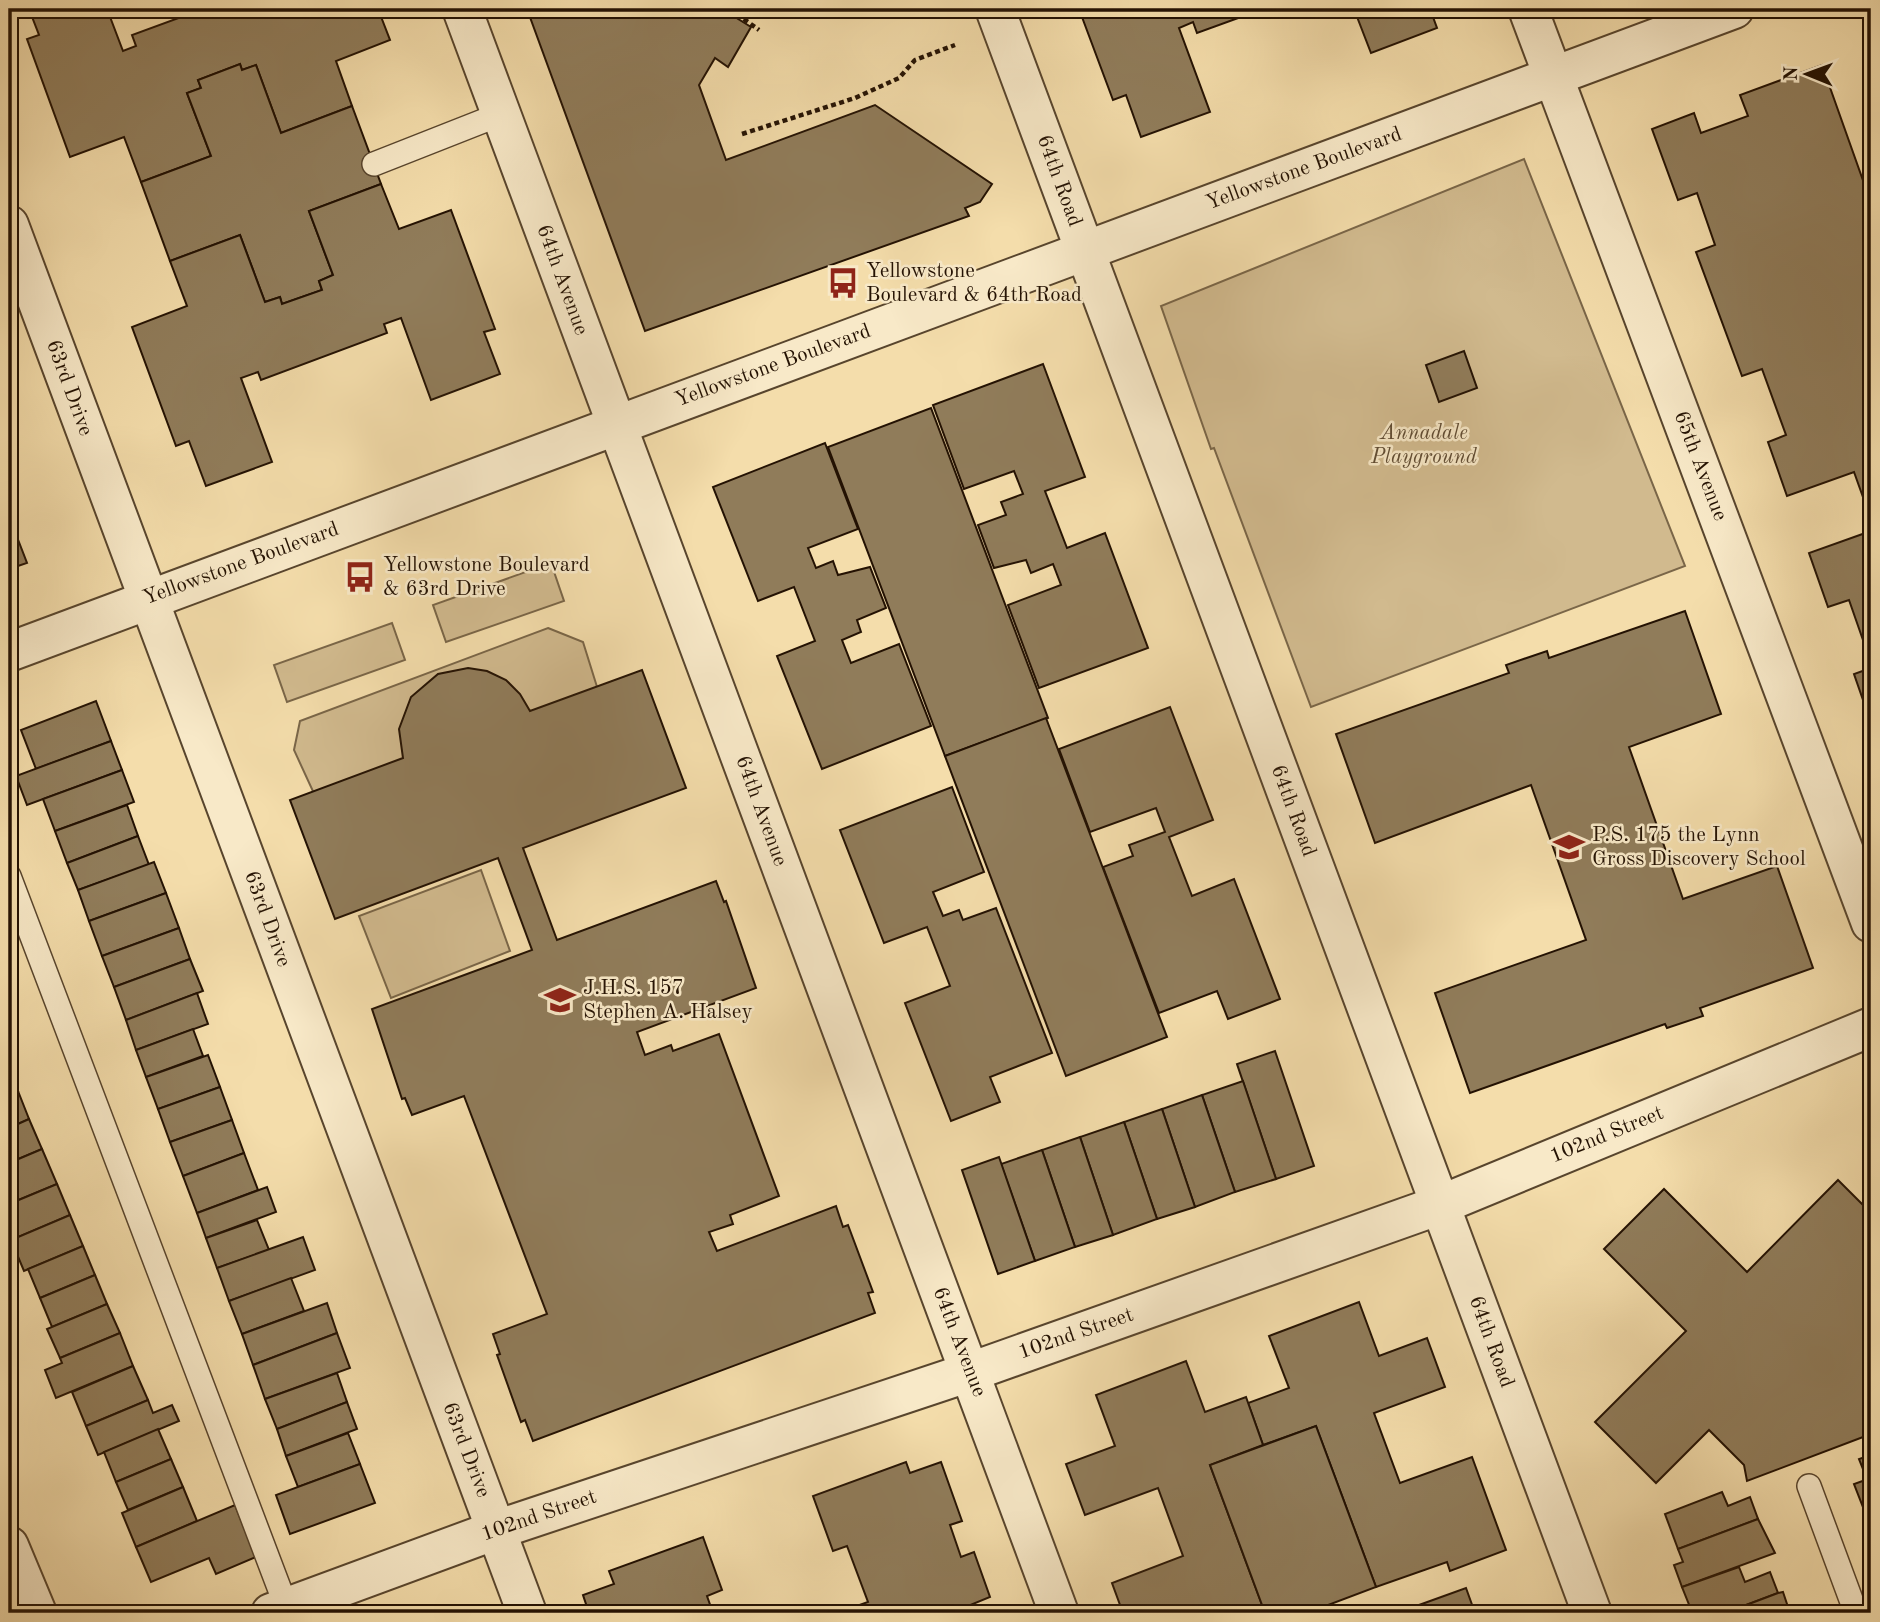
<svg xmlns="http://www.w3.org/2000/svg" width="1880" height="1622" viewBox="0 0 1880 1622" font-family="'Old Standard TT',serif">
  <style>
    .green { fill: #d1ba8e; stroke: #7a6648; stroke-width: 2 }
    .building { fill: #907c5a; stroke: #241203; stroke-width: 2 }
    .lines { fill: none; stroke-linecap: round; stroke-linejoin: round }
    .service-casing { stroke: #58452d; stroke-width: 26 }
    .minor-casing { stroke: #58452d; stroke-width: 42 }
    .path { stroke: #241203; stroke-width: 4.5; stroke-dasharray: 5 3.5; stroke-linecap: butt }
    .service { stroke: #f8e9c8; stroke-width: 23 }
    .minor { stroke: #f8e9c8; stroke-width: 38 }
    .labels { text-anchor: middle; dominant-baseline: central; stroke-width: 5; stroke-linejoin: round; paint-order: stroke }
    .street-label { font-size: 21px; fill: #241203; stroke: #f8e9c8 }
    .poi-label { font-size: 21px; fill: #241203; stroke: #f8e9c8; text-anchor: start }
    .park-label { font-size: 21px; font-style: italic; fill: #614d34; stroke: #f8e9c8 }
  </style>
  <rect width="100%" height="100%" fill="#f4ddab"/>
  <filter id="stains"><feTurbulence type="fractalNoise" baseFrequency=".00286" numOctaves="4"/><feColorMatrix values="0 0 0 0 .2 0 0 0 0 .09 0 0 0 0 .02 0 0 0 .5 -.17"/></filter>
  <radialGradient id="worn" r=".72"><stop offset=".6" stop-color="#630" stop-opacity="0"/><stop offset="1" stop-color="#630" stop-opacity=".3"/></radialGradient>
  <!-- green -->
  <g class="green">
    <path d="M1524 159 1685 566 1311 707 1214 448 1211 449 1161 306Z"/>
    <path d="M551 563 564 601 446 642 433 605Z"/>
    <path d="M392 623 405 660 287 702 274 665Z"/>
    <path d="M548 628 583 642 603 706 317 800 294 750 300 721Z"/>
    <path d="M481 870 510 951 391 998 359 916Z"/>
  </g>
  <!-- building -->
  <g class="building">
    <path d="M29 9H107L123 51 136 46 132 35 203 9H378L390 40 336 61 352 106 281 133 256 65 242 70 240 64 198 80 201 88 187 93 211 156 141 182 124 137 70 157 27 39 39 35Z"/>
    <path d="M527 9H722L751 27 728 67 715 58 699 85 726 160 875 105 992 184 980 202 965 208 969 216 645 331Z"/>
    <path d="M1079 9H1263L1197 33 1193 22 1179 28 1210 112 1141 137 1126 95 1113 100Z"/>
    <path d="M1354 9H1430L1437 28 1371 53Z"/>
    <path d="M240 64 242 70 256 65 281 133 352 106 381 184 309 211 333 275 319 281 322 290 282 304 280 297 265 302 240 235 170 261 141 182 211 156 187 93 201 88 198 80Z"/>
    <path d="M1822 65 1871 203V497L1864 500 1854 472 1787 496 1768 442 1786 435 1762 369 1742 376 1696 252 1715 245 1697 193 1678 200 1652 129 1694 113 1701 133 1748 116 1740 95Z"/>
    <path d="M381 184 399 229 451 210 495 329 484 332 500 374 431 400 401 318 384 324 387 333 261 380 258 372 241 378 272 462 206 486 189 441 176 446 132 327 187 306 170 261 240 235 265 302 280 297 282 304 322 290 319 281 333 275 309 211Z"/>
    <path d="M1464 351 1477 388 1439 402 1426 365Z"/>
    <path d="M1043 364 1085 477 1045 491 1067 548 1105 533 1148 648 1039 688 1008 605 1061 585 1053 564 1031 573 1026 560 994 568 978 525 1006 515 1001 502 1023 494 1014 471 964 489 933 405Z"/>
    <path d="M931 408 1048 718 945 756 828 447Z"/>
    <path d="M825 443 858 529 808 548 816 568 833 561 838 575 870 567 886 608 857 620 861 632 842 640 851 663 899 644 931 726 822 769 777 656 815 641 794 587 758 601 713 487Z"/>
    <path d="M1871 497V521L1864 500Z"/>
    <path d="M12 524 27 563 9 569V525Z"/>
    <path d="M1871 531V663L1849 600 1828 607 1809 553Z"/>
    <path d="M1685 611 1721 714 1629 747 1683 899 1777 866 1813 968 1700 1008 1703 1016 1667 1028 1665 1024 1470 1093 1435 993 1586 940 1531 785 1375 843 1336 734 1509 673 1506 665 1547 651 1549 658Z"/>
    <path d="M468 668 487 671 506 680 520 694 530 711 642 670 686 788 523 848 557 940 716 881 724 902 726 901 756 988 637 1032 645 1055 671 1045 673 1051 719 1034 779 1196 730 1215 733 1224 709 1232 717 1251 836 1206 843 1227 848 1225 873 1292 868 1293 875 1313 533 1441 525 1420 521 1422 497 1355 500 1354 493 1334 547 1314 464 1096 412 1115 405 1098 402 1099 372 1009 532 950 498 858 335 919 290 800 403 758 399 729 411 697 438 674Z"/>
    <path d="M1871 668V723L1854 674Z"/>
    <path d="M96 701 111 741 36 769 21 730Z"/>
    <path d="M1170 707 1213 820 1169 837 1192 896 1234 879 1280 999 1228 1019 1217 991 1159 1013 1103 867 1133 856 1129 845 1165 832 1156 808 1090 832 1059 749Z"/>
    <path d="M1046 718 1167 1037 1066 1076 945 756Z"/>
    <path d="M111 741 122 770 27 805 16 776Z"/>
    <path d="M122 770 134 802 55 831 43 799Z"/>
    <path d="M952 787 984 872 933 892 943 916 959 910 963 920 996 908 1052 1053 990 1077 1000 1102 951 1121 905 1003 950 986 927 927 884 943 840 830Z"/>
    <path d="M127 805 138 836 67 863 55 831Z"/>
    <path d="M138 836 149 865 78 890 67 863Z"/>
    <path d="M154 862 166 893 89 921 78 890Z"/>
    <path d="M166 893 179 928 102 956 89 921Z"/>
    <path d="M179 928 190 959 114 987 102 956Z"/>
    <path d="M190 959 203 991 126 1020 114 987Z"/>
    <path d="M197 993 208 1024 136 1050 126 1020Z"/>
    <path d="M193 1029 203 1056 146 1077 136 1050Z"/>
    <path d="M1275 1051 1314 1166 1276 1179 1237 1064Z"/>
    <path d="M208 1055 220 1087 158 1109 146 1077Z"/>
    <path d="M9 1070 18 1091 9 1095Z"/>
    <path d="M1243 1081 1276 1179 1235 1192 1202 1095Z"/>
    <path d="M220 1087 232 1120 170 1142 158 1109Z"/>
    <path d="M18 1091 29 1119 9 1128V1095Z"/>
    <path d="M1202 1095 1235 1192 1195 1207 1162 1109Z"/>
    <path d="M1162 1109 1195 1207 1157 1219 1124 1122Z"/>
    <path d="M29 1119 42 1149 9 1163V1128Z"/>
    <path d="M232 1120 244 1153 183 1176 170 1142Z"/>
    <path d="M1124 1122 1157 1219 1113 1235 1080 1137Z"/>
    <path d="M1080 1137 1113 1235 1075 1247 1042 1150Z"/>
    <path d="M42 1149 57 1184 9 1204V1163Z"/>
    <path d="M1042 1150 1075 1247 1035 1261 1001 1164Z"/>
    <path d="M244 1153 258 1190 197 1213 183 1176Z"/>
    <path d="M999 1157 1035 1261 998 1274 962 1170Z"/>
    <path d="M1838 1180 1871 1213V1434L1747 1481 1744 1465 1709 1430 1656 1483 1595 1422 1686 1331 1604 1249 1664 1189 1747 1272Z"/>
    <path d="M57 1184 70 1215 9 1241V1204Z"/>
    <path d="M267 1187 276 1212 206 1238 197 1213Z"/>
    <path d="M70 1215 83 1246 24 1271 11 1240Z"/>
    <path d="M257 1220 269 1250 217 1268 206 1238Z"/>
    <path d="M303 1237 315 1270 229 1301 217 1268Z"/>
    <path d="M83 1246 95 1275 40 1298 28 1269Z"/>
    <path d="M95 1275 107 1304 52 1327 40 1298Z"/>
    <path d="M291 1278 304 1311 242 1334 229 1301Z"/>
    <path d="M1359 1302 1379 1356 1427 1338 1445 1387 1374 1413 1400 1483 1472 1457 1506 1550 1450 1571 1447 1562 1376 1587 1316 1426 1263 1445 1248 1403 1289 1388 1269 1336Z"/>
    <path d="M327 1303 337 1333 253 1365 242 1334Z"/>
    <path d="M107 1304 120 1333 60 1358 47 1329Z"/>
    <path d="M120 1333 133 1366 56 1398 45 1370 62 1363 60 1358Z"/>
    <path d="M337 1333 350 1368 265 1399 253 1365Z"/>
    <path d="M1186 1361 1205 1412 1246 1397 1263 1445 1210 1465 1265 1613H1123L1112 1583 1183 1556 1158 1488 1085 1515 1066 1464 1115 1446 1096 1395Z"/>
    <path d="M133 1366 148 1400 86 1426 72 1392Z"/>
    <path d="M337 1373 347 1402 277 1429 265 1399Z"/>
    <path d="M148 1400 153 1413 172 1405 179 1421 98 1455 86 1426Z"/>
    <path d="M347 1402 357 1429 286 1456 277 1429Z"/>
    <path d="M1316 1426 1376 1587 1307 1613H1265L1210 1465Z"/>
    <path d="M158 1429 171 1459 116 1482 104 1452Z"/>
    <path d="M348 1433 360 1464 298 1487 286 1456Z"/>
    <path d="M1871 1455V1478L1867 1479 1859 1459Z"/>
    <path d="M171 1459 183 1487 128 1510 116 1482Z"/>
    <path d="M906 1462 910 1473 941 1462 962 1521 950 1525 961 1557 974 1552 990 1597 951 1613H834L847 1605 854 1607 868 1602 847 1546 833 1551 813 1496Z"/>
    <path d="M360 1464 375 1503 290 1534 276 1495Z"/>
    <path d="M1871 1478V1519L1868 1520 1854 1484Z"/>
    <path d="M183 1487 197 1521 136 1547 122 1513Z"/>
    <path d="M1722 1492 1728 1506 1750 1497 1758 1519 1678 1549 1665 1514Z"/>
    <path d="M235 1505 256 1557 216 1574 209 1558 151 1582 136 1547Z"/>
    <path d="M1758 1519 1775 1553 1682 1587 1674 1565 1683 1562 1678 1549Z"/>
    <path d="M703 1537 722 1590 707 1596 713 1613H589L583 1595 614 1584 609 1571Z"/>
    <path d="M1739 1567 1745 1582 1770 1572 1778 1593 1725 1613H1702L1700 1609 1692 1612 1682 1587Z"/>
    <path d="M1466 1588 1475 1613H1409L1408 1609Z"/>
    <path d="M1783 1592 1790 1613H1725L1778 1593Z"/>
  </g>
  <g class="lines">
    <defs>
      <g id="service">
        <path d="M374 164 501 114"/>
        <path d="M9 876 286 1606"/>
        <path d="M1809 1486 1856 1613"/>
      </g>
      <g id="minor">
        <path d="M462 9 1059 1613"/>
        <path d="M995 9 1592 1613"/>
        <path d="M1528 9 1871 923"/>
        <path d="M9 225 527 1613"/>
        <path d="M9 652 1734 9"/>
        <path d="M9 1546 37 1613"/>
        <path d="M271 1613 496 1530 970 1372 1440 1205 1871 1027"/>
      </g>
    </defs>
    <!-- service casing -->
    <use href="#service" class="service-casing"/>
    <!-- minor casing -->
    <use href="#minor" class="minor-casing"/>
    <!-- path -->
    <g class="path">
      <path d="M730 9 759 30"/>
      <path d="M742 134 855 98 899 78 915 60 955 45"/>
    </g>
    <!-- service -->
    <use href="#service" class="service"/>
    <!-- minor -->
    <use href="#minor" class="minor"/>
  </g>
  <!-- icons -->
  <defs>
    <symbol id="bus-bare" viewBox="-9 -9 18 18"><path d="M-5-6H5V4H4V6H2V4H-2V6H-4V4H-5ZM-3.5-4V0h7V-4ZM-3.5 1.2v1.5H-2V1.2ZM2 1.2v1.5H3.5V1.2Z" fill="#8f2418" stroke="#f8e9c8" stroke-width="2.5" paint-order="stroke"/></symbol>
    <symbol id="school-bare" viewBox="-9 -9 18 18"><path d="M0-5L7-2L0 1L-7-2ZM-4 1L0 2.5L4 1V4Q0 6-4 4Z" fill="#8f2418" stroke="#f8e9c8" stroke-width="2.5" paint-order="stroke"/></symbol>
  </defs>
  <g fill-rule="evenodd">
    <use href="#bus-bare" x="821" y="261" width="44" height="44"/>
    <use href="#bus-bare" x="338" y="555" width="44" height="44"/>
    <use href="#school-bare" x="1547" y="825" width="44" height="44"/>
    <use href="#school-bare" x="538" y="978" width="44" height="44"/>
  </g>
  <g class="labels">
    <!-- street labels -->
    <g class="street-label">
      <text transform="translate(1304 169) rotate(-20)">Yellowstone Boulevard</text>
      <text transform="translate(1059 181) rotate(70)">64th Road</text>
      <text transform="translate(562 280) rotate(70)">64th Avenue</text>
      <text transform="translate(773 366) rotate(-20)">Yellowstone Boulevard</text>
      <text transform="translate(69 388) rotate(70)">63rd Drive</text>
      <text transform="translate(1700 466) rotate(69)">65th Avenue</text>
      <text transform="translate(241 564) rotate(-20)">Yellowstone Boulevard</text>
      <text transform="translate(761 811) rotate(70)">64th Avenue</text>
      <text transform="translate(1293 811) rotate(70)">64th Road</text>
      <text transform="translate(267 919) rotate(70)">63rd Drive</text>
      <text transform="translate(1607 1135) rotate(-22)">102nd Street</text>
      <text transform="translate(1076 1334) rotate(-19)">102nd Street</text>
      <text transform="translate(959 1342) rotate(69)">64th Avenue</text>
      <text transform="translate(1491 1342) rotate(70)">64th Road</text>
      <text transform="translate(466 1450) rotate(69)">63rd Drive</text>
      <text transform="translate(539 1516) rotate(-19)">102nd Street</text>
    </g>
    <!-- poi labels -->
    <g class="poi-label">
      <text x="866" y="271">Yellowstone<tspan x="866" dy="24">Boulevard &amp; 64th Road</tspan></text>
      <text x="383" y="565">Yellowstone Boulevard<tspan x="383" dy="24">&amp; 63rd Drive</tspan></text>
      <text x="1592" y="835">P.S. 175 the Lynn<tspan x="1592" dy="24">Gross Discovery School</tspan></text>
      <text x="583" y="988">J.H.S. 157<tspan x="583" dy="24">Stephen A. Halsey</tspan></text>
    </g>
    <!-- park labels -->
    <g class="park-label">
      <text x="1424" y="433">Annadale<tspan x="1424" dy="24">Playground</tspan></text>
    </g>
  </g>
  <!-- margin -->
  <rect width="1880" height="1622" fill="none" stroke="#f4ddab" stroke-width="35"/>
  <rect x="10" y="10" width="1859" height="1601" fill="none" stroke="#241203" stroke-width="3.5"/>
  <rect x="18" y="18" width="1845" height="1587" fill="none" stroke="#241203" stroke-width="2"/>
  <!-- north arrow -->
  <g transform="translate(1807 74) rotate(271)" stroke="#f8e9c8" stroke-width="5" paint-order="stroke">
  <path d="M0-5L12 26L0 18L-12 26Z" fill="#241203"/>
  <text y="-10" font-size="19" font-weight="bold" text-anchor="middle" fill="#241203">N</text>
  </g>
  <rect width="100%" height="100%" filter="url(#stains)"/>
  <rect width="100%" height="100%" fill="url(#worn)"/>
</svg>
